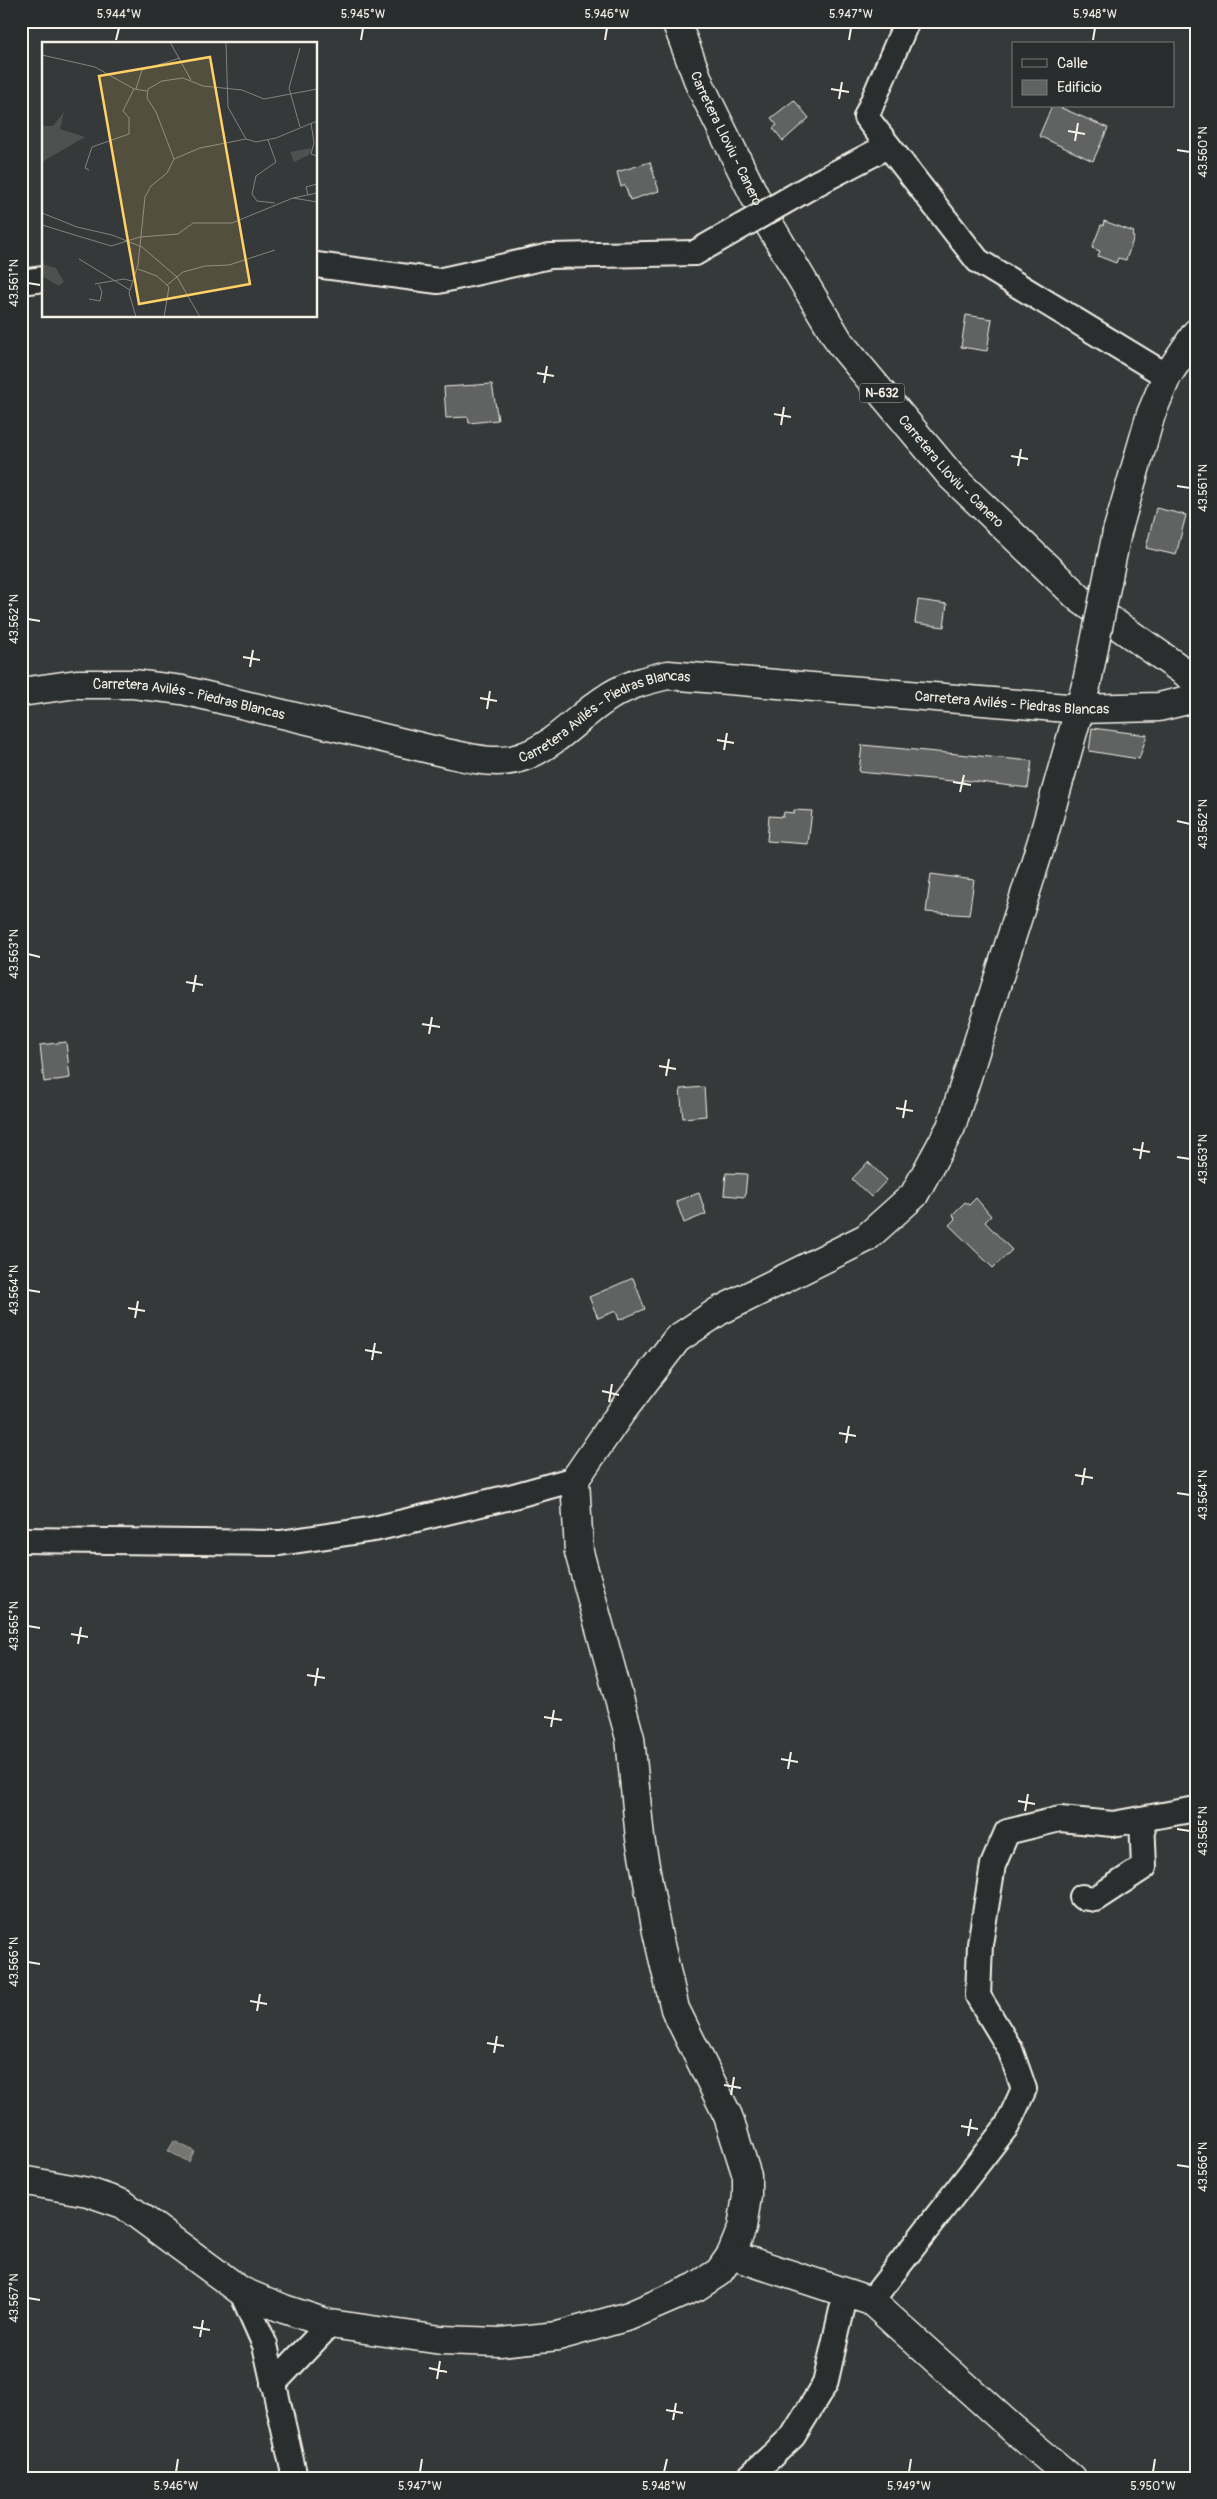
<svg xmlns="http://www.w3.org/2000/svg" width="1217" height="2499" viewBox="0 0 1217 2499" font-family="Pangolin,sans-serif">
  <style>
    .water { fill: #757572; stroke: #a8a7a1 }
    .building { fill: #616362; stroke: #f4f1e8 }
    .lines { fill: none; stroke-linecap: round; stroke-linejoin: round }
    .street-casing { stroke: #f4f1e8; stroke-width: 28 }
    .secondary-casing { stroke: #f4f1e8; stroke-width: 31 }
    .highway-casing { stroke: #f4f1e8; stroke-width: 31 }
    .street { stroke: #2a2d2e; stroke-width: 24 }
    .secondary { stroke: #2a2d2e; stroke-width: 28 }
    .highway { stroke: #2a2d2e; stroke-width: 28 }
    .street-bridge-casing { stroke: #f4f1e8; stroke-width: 28; stroke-linecap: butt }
    .secondary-bridge-casing { stroke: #f4f1e8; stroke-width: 31; stroke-linecap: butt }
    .street-bridge { stroke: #2a2d2e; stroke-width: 24 }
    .secondary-bridge { stroke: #2a2d2e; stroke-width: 28 }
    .ticks { fill: none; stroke: #f4f1e8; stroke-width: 2 }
    .labels { text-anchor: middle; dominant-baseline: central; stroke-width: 5; stroke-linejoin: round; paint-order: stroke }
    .shield { fill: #2a2d2e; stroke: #b7b6b0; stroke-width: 1 }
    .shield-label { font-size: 12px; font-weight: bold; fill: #f4f1e8 }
    .street-label { font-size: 14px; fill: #f4f1e8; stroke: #2a2d2e }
    .inset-road { fill: none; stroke: #82837f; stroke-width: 1 }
    .view { fill: #ffd166; fill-opacity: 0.15; stroke: #ffd166; stroke-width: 2.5 }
    .inset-edge { fill: none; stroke: #f4f1e8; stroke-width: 2.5 }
    .neatline { fill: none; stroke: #f4f1e8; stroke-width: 2 }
    .ticks-label { font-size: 12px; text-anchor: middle; fill: #f4f1e8 }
  </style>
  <rect width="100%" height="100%" fill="#363939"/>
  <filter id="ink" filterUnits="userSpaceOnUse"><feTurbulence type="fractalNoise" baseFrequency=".02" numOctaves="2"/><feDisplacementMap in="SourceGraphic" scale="10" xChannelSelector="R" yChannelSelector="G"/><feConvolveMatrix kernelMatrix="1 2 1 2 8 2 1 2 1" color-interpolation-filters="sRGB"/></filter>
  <g filter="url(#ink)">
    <!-- water -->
    <path class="water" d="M174 2141 194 2151 189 2162 168 2151Z"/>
    <!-- building -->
    <g class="building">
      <path d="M794 100 809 118 783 141 773 128 777 125 771 118Z"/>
      <path d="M1052 106H1057L1108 128 1093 161 1039 136Z"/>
      <path d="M650 162 659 191 630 200 625 185 621 187 617 172Z"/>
      <path d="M1104 221 1134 232 1132 236 1134 237 1126 260 1118 258 1116 263 1098 256 1100 251 1092 248 1101 225 1103 226Z"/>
      <path d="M966 315 992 319 987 351 961 347Z"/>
      <path d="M492 384 498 420 469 423 468 417 446 418 444 387Z"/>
      <path d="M1156 508 1186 515 1176 555 1146 548Z"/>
      <path d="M918 600 947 604 944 627 915 623Z"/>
      <path d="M1092 728 1147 735 1139 759 1089 751Z"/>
      <path d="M862 745 1032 761 1028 788 963 780V782L859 772Z"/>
      <path d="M794 810 812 811 808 844 767 841 769 816 783 817 784 812 794 813Z"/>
      <path d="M931 874 974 880 969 915 926 912Z"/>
      <path d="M66 1042 70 1078 44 1082 40 1045Z"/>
      <path d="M704 1087 706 1116 683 1118 680 1089Z"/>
      <path d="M868 1162 887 1180 871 1197 852 1179Z"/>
      <path d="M726 1173 747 1174 745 1197 724 1195Z"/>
      <path d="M699 1193 706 1214 684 1223 676 1201Z"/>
      <path d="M976 1198 991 1216 985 1222 1012 1250 993 1268 949 1225 955 1219 953 1214 965 1202 969 1205Z"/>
      <path d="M633 1278 645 1309 619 1320 616 1311 598 1318 589 1297Z"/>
    </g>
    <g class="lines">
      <defs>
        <g id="street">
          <path d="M907 21 866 117 978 261 1167 376"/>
          <path d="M817 183 888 146"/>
          <path d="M316 265 438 281 550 256 695 253"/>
          <path d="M21 282 44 279"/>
          <path d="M21 1540 280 1543 374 1529 510 1497 575 1479"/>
          <path d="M1082 1897 1095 1899 1144 1867 1142 1819"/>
          <path d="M241 2291 265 2345 295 2478"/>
          <path d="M871 2301 1007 2126 1024 2089 1010 2049 978 1996 980 1944 993 1865 1007 1832 1060 1819 1113 1824 1196 1809"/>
          <path d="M273 2384 330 2324"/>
          <path d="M748 2478 793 2436 825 2384 846 2292"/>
        </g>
        <g id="secondary">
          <path d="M1117 532 1151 414 1167 376 1196 333"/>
          <path id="s1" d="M21 692 77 684H133L182 690 446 753C469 758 498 766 522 757 554 746 577 718 604 700 623 686 646 680 668 675L1079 709 1159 707 1196 698"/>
          <path d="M21 2180 88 2192 123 2204 241 2291 284 2309 330 2324 441 2340 500 2342 558 2336 629 2316 696 2287 719 2272 731 2255 742 2228 747 2196V2176L728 2116 675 2009 657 1932 640 1838 630 1738 579 1552 575 1479 622 1411 677 1339 719 1311 866 1238 914 1195 951 1127 1042 841 1087 682"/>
          <path d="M731 2255 871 2301 1012 2428 1071 2478"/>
        </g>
        <g id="highway">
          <path id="s2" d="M676 21 700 85 766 219 840 343 951 476 1080 599 1196 680"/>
        </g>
      </defs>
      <!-- street casing -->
      <use href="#street" class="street-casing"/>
      <!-- secondary casing -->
      <use href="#secondary" class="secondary-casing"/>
      <!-- highway casing -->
      <use href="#highway" class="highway-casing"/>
      <!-- street -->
      <use href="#street" class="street"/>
      <!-- secondary -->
      <use href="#secondary" class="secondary"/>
      <!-- highway -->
      <use href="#highway" class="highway"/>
      <defs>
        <path id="street-bridge" d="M695 253 817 183"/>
        <path id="secondary-bridge" d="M1087 682 1117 532"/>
      </defs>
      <!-- street-bridge casing -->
      <use href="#street-bridge" class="street-bridge-casing"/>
      <!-- secondary-bridge casing -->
      <use href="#secondary-bridge" class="secondary-bridge-casing"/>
      <!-- street-bridge -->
      <use href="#street-bridge" class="street-bridge"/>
      <!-- secondary-bridge -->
      <use href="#secondary-bridge" class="secondary-bridge"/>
    </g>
  </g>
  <!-- ticks -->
  <path class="ticks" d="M116 40 119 28M361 40 363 28M605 40 607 28M849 40 851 28M1093 40 1095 28M831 89 849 92M839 99 842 82M1068 131 1085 134M1075 141 1078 123M1177 150 1190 152M28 283 40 285M537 373 554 376M544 383 547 366M774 414 791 417M781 425 784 407M1011 456 1028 459M1018 466 1021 449M1177 486 1190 488M28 619 40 621M243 657 260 660M250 667 253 650M480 698 497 701M487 709 490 691M717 740 734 743M724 750 727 733M953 782 971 785M960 792 964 775M1177 821 1190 824M28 954 40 957M186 982 203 985M193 992 196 975M422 1024 440 1027M429 1034 432 1017M659 1066 676 1069M666 1076 669 1059M896 1108 913 1111M903 1118 906 1100M1133 1149 1150 1152M1177 1157 1190 1159M1140 1159 1143 1142M28 1290 40 1292M128 1308 145 1311M135 1318 138 1301M365 1350 382 1353M372 1360 375 1343M602 1391 619 1395M609 1402 612 1384M839 1433 856 1436M846 1443 849 1426M1075 1475 1093 1478M1082 1485 1085 1468M1177 1493 1190 1495M28 1626 40 1628M71 1634 88 1637M78 1644 81 1627M307 1675 325 1678M315 1686 318 1668M544 1717 562 1720M551 1727 554 1710M781 1759 798 1762M788 1769 791 1752M1018 1801 1035 1804M1025 1811 1028 1794M1177 1829 1190 1831M28 1962 40 1964M250 2001 267 2004M257 2011 260 1994M487 2043 504 2046M494 2053 497 2036M724 2085 741 2088M731 2095 734 2077M961 2126 978 2129M968 2136 971 2119M1177 2165 1190 2167M28 2298 40 2300M193 2327 210 2330M200 2337 203 2320M429 2368 447 2372M437 2379 440 2361M666 2410 683 2413M673 2420 676 2403M176 2472 178 2459M420 2472 422 2459M664 2472 667 2459M909 2472 911 2459M1153 2472 1155 2459"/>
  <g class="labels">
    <!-- shield labels -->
    <rect class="shield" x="859.5" y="383.5" width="45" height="19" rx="4"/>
    <g class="shield-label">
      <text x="882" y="393">N-632</text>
    </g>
    <!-- street labels -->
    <g class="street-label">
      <text stroke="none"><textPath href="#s2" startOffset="128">Carretera Lloviu - Canero</textPath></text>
      <text stroke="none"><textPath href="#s2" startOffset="532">Carretera Lloviu - Canero</textPath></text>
      <text stroke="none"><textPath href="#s1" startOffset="170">Carretera Avilés - Piedras Blancas</textPath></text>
      <text stroke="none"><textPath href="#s1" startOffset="1025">Carretera Avilés - Piedras Blancas</textPath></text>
      <text stroke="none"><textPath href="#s1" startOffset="605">Carretera Avilés - Piedras Blancas</textPath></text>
    </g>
  </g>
  <!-- overview -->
  <g transform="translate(42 42)">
    <rect width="275" height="275" fill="#363939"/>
    <path d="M22 70 18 87 43 95 0 120V84H11ZM270 106 267 113 252 120 248 110ZM0 217 3 223 14 226 22 240 17 244 0 234Z" fill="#4e514f"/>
    <path class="inset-road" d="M128 0 149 38M184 0 186 65 204 97M258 6 247 46 258 85M0 13 53 25 92 47 105 49M94 47 100 28 138 16M269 81 272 101 269 112 275 114M226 98 234 120 214 134 210 152 215 159 233 161M132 117 158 106 204 97 214 100 234 96 275 79M47 128 43 126 50 105 87 92V76L81 69 92 47M266 153 264 145 275 142M251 156 275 160M0 171 35 185 70 193 100 205 135 235 158 275M0 183 69 204 98 195 136 192 151 181H190L251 156 275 151M37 217 88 248M96 227 115 234 127 245 122 275M53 242 82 237 90 239M125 243 141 230 163 224 187 223 233 208M47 257 58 259 60 250 57 243M94 275 87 251 96 223 103 155 109 144 125 131 132 117 114 70 105 56 106 47 120 39 141 36 161 44 200 48 222 57 275 47"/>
    <path class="view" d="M168 15 208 242 97 262 57 34Z"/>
    <rect width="275" height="275" class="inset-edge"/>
  </g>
  <!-- margin -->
  <rect width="1217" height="2499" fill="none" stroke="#2a2d2e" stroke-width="55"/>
  <!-- legend -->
  <rect x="1012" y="42" width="162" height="65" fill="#2a2d2e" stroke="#7b7b78"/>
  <rect x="1022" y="59" width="25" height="8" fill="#2a2d2e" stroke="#7b7b78"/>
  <text x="1057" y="68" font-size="15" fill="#f4f1e8">Calle</text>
  <rect x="1022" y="80" width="25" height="15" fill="#616362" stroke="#7b7b78"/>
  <text x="1057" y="92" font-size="15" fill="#f4f1e8">Edificio</text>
  <rect x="28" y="28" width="1162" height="2444" class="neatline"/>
  <g class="ticks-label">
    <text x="119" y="18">5.944°W</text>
    <text x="363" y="18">5.945°W</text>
    <text x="607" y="18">5.946°W</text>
    <text x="851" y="18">5.947°W</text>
    <text x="1095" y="18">5.948°W</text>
    <text transform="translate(1203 152) rotate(-90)" y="4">43.560°N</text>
    <text transform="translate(14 283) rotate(-90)" y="4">43.561°N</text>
    <text transform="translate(1203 488) rotate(-90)" y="4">43.561°N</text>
    <text transform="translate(14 619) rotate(-90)" y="4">43.562°N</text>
    <text transform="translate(1203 824) rotate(-90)" y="4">43.562°N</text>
    <text transform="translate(14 954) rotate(-90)" y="4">43.563°N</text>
    <text transform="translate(1203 1159) rotate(-90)" y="4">43.563°N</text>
    <text transform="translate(14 1290) rotate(-90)" y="4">43.564°N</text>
    <text transform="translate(1203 1495) rotate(-90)" y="4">43.564°N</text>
    <text transform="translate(14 1626) rotate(-90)" y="4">43.565°N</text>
    <text transform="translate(1203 1831) rotate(-90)" y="4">43.565°N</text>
    <text transform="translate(14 1962) rotate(-90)" y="4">43.566°N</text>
    <text transform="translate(1203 2167) rotate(-90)" y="4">43.566°N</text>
    <text transform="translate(14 2298) rotate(-90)" y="4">43.567°N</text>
    <text x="176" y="2490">5.946°W</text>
    <text x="420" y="2490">5.947°W</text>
    <text x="664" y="2490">5.948°W</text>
    <text x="909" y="2490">5.949°W</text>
    <text x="1153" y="2490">5.950°W</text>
  </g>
</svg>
